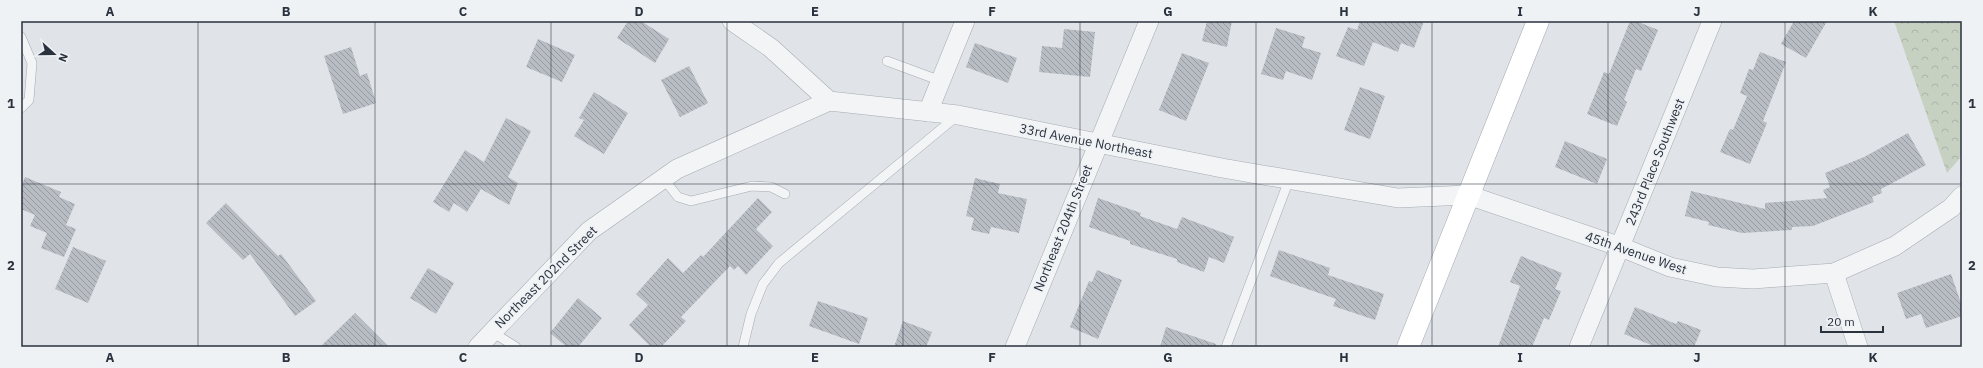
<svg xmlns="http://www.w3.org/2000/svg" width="1983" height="368" viewBox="0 0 1983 368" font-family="'IBM Plex Sans',sans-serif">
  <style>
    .park { fill: url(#park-crowns) }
    .building { fill: url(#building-back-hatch) }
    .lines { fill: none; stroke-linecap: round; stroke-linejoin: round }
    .service-casing { stroke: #a6abb2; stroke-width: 10 }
    .minor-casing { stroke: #a6abb2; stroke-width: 20 }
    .secondary-casing { stroke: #a6abb2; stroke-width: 23 }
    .service { stroke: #f2f4f6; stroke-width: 9 }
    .minor { stroke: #f2f4f6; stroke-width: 19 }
    .secondary { stroke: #fff; stroke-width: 22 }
    .grid { fill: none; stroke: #2a323e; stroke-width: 1; stroke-opacity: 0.55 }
    .labels { text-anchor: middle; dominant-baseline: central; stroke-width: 3.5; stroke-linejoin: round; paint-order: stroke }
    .street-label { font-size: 13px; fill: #2a323e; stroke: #eff2f5 }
    .neatline { fill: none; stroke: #2a323e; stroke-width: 1.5 }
    .grid-label { font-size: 13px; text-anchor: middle; font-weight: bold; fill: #2a323e }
  </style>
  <defs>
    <pattern id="park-crowns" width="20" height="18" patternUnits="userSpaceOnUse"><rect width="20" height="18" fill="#c7d1c2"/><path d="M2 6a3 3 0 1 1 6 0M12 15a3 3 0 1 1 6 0" fill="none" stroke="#abb4a8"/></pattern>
    <pattern id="building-back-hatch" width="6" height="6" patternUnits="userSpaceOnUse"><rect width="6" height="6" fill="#b8bdc4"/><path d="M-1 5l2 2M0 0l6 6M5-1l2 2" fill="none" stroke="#969aa1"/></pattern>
  </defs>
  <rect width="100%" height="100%" fill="#e0e4e8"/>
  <!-- park -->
  <path class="park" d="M1894 21H1962V156L1947 173Z"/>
  <!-- building -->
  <g class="building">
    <path d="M628 21H641L669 39 655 63 617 38Z"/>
    <path d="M1207 21H1232L1227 47 1202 41Z"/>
    <path d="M1360 21H1424L1414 48 1401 43 1398 52 1373 42 1364 66 1336 56 1348 27 1357 30Z"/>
    <path d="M1630 21H1636L1658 30 1641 71 1636 69 1624 100 1627 102 1617 126 1587 114 1604 72 1609 74Z"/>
    <path d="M1794 21H1827L1806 58 1781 44Z"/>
    <path d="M1276 28 1305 37 1302 47 1321 53 1312 80 1286 71 1283 80 1261 74Z"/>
    <path d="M1064 29 1095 32 1090 77 1039 72 1042 46 1062 48Z"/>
    <path d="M538 39 575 55 562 82 526 67Z"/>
    <path d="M975 43 1017 58 1008 83 966 67Z"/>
    <path d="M351 47 360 76 367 73 376 103 343 114 324 56Z"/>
    <path d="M1760 52 1786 62 1763 121 1767 123 1750 164 1720 152 1730 129 1733 130 1747 96 1740 93 1749 69 1753 70Z"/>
    <path d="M1182 53 1209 63 1186 121 1159 110Z"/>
    <path d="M689 66 708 103 680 117 661 80Z"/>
    <path d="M1360 87 1385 96 1370 139 1344 130Z"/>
    <path d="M594 92 628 113 604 154 574 136 584 120 579 118Z"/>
    <path d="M506 118 531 131 508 177 518 183 509 205 481 189 467 212 454 203 449 212 433 202 465 150 484 162Z"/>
    <path d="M1908 133 1926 165 1881 189 1882 193 1872 197 1874 202 1813 226 1792 227V230L1742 233 1708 225 1709 222 1685 216 1691 191 1765 209V203L1827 198 1823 190 1830 187 1825 173 1864 157Z"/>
    <path d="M1565 141 1607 159 1597 184 1555 167Z"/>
    <path d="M25 177 61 192 59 197 75 204 66 225 76 229 64 257 41 248 47 233 30 226 35 215 21 209V187Z"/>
    <path d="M975 178 1000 184 998 193 1027 199 1019 233 991 227 989 234 971 230 974 218 966 216Z"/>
    <path d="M758 198 772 212 756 229 773 246 746 275 738 266 734 270 730 266 681 317 686 321 661 347H651L629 325 648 305 636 294 668 258 683 273 701 255 703 257Z"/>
    <path d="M1098 198 1141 213 1140 216 1177 229 1182 217 1234 237 1224 263 1209 257 1204 272 1177 262V259L1130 244V241L1089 227Z"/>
    <path d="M226 203 278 256 281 254 316 301 295 316 250 254 243 260 206 223Z"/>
    <path d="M73 247 106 261 88 303 55 289Z"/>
    <path d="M1279 250 1330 268 1328 275 1384 294 1375 320 1333 306 1336 299 1270 276Z"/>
    <path d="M1521 256 1562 273 1555 289 1561 291 1549 320 1544 318 1532 347H1498L1520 286 1510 282Z"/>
    <path d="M428 268 454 283 436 314 410 298Z"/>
    <path d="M1097 270 1122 280 1098 339 1070 327 1089 281 1092 282Z"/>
    <path d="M1951 274 1962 306V316L1926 328 1921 314 1906 319 1897 293Z"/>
    <path d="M578 298 602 318 578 347H567L550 333Z"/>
    <path d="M818 301 868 318 859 344 809 326Z"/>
    <path d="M1635 307 1676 324 1678 321 1701 330 1694 347H1656L1624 334Z"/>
    <path d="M355 313 389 347H320Z"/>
    <path d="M903 321 932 332 926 347H894Z"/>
    <path d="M1166 327 1216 344V347H1160Z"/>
  </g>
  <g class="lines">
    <defs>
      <g id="service">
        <path d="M21 37 32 63 29 100 21 108"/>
        <path d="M887 61 941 81"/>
        <path d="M663 178 678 197 691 201 752 186 771 187 785 194"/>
        <path d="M492 332 516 347"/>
        <path d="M743 347 751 314 763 284 779 263 957 116"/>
        <path d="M1226 347 1289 180"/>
      </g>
      <g id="minor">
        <path d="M732 21 771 48 829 101 958 115 1222 168 1398 198 1468 195 1621 247 1670 267 1717 277 1753 279 1834 273 1895 246 1951 208 1962 196"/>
        <path d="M928 112 965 21"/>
        <path d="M1834 273 1858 347"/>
        <path d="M478 347 589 231 677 169 829 101"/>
        <path d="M1015 347 1149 21"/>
        <path d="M1579 347 1712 21"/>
      </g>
      <path id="secondary" d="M1408 347 1538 21"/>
    </defs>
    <!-- service casing -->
    <use href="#service" class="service-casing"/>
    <!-- minor casing -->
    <use href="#minor" class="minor-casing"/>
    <!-- secondary casing -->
    <use href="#secondary" class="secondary-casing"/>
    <!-- service -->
    <use href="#service" class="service"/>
    <!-- minor -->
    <use href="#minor" class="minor"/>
    <!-- secondary -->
    <use href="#secondary" class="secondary"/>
  </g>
  <!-- grid -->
  <path class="grid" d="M198 21V347M375 21V347M551 21V347M727 21V347M903 21V347M1080 21V347M1256 21V347M1432 21V347M1608 21V347M1785 21V347M21 184H1962"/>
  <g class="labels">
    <!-- street labels -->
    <g class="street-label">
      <text transform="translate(1086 141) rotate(11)">33rd Avenue Northeast</text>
      <text transform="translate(1655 162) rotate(-68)">243rd Place Southwest</text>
      <text transform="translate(1063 228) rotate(-68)">Northeast 204th Street</text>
      <text transform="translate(1636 253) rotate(19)">45th Avenue West</text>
      <text transform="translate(546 277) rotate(-45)">Northeast 202nd Street</text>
    </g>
  </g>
  <!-- border -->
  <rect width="1983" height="368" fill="none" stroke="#eff2f5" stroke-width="44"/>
  <!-- north arrow -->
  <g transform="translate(54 54) rotate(111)" stroke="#eff2f5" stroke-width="3" paint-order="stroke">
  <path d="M0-3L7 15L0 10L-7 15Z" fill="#2a323e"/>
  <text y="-6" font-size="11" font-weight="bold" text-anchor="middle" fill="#2a323e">N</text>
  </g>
  <!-- scale -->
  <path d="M1821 326v6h62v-6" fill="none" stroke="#2a323e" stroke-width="2"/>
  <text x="1827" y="326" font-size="12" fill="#2a323e" stroke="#eff2f5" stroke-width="3" paint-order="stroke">20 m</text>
  <rect x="22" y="22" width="1939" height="324" class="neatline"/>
  <g class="grid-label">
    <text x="110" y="16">A</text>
    <text x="286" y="16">B</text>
    <text x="463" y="16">C</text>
    <text x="639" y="16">D</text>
    <text x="815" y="16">E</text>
    <text x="992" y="16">F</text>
    <text x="1168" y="16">G</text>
    <text x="1344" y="16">H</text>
    <text x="1520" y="16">I</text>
    <text x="1697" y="16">J</text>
    <text x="1873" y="16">K</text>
    <text x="11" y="108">1</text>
    <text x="1972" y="108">1</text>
    <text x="11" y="270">2</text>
    <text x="1972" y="270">2</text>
    <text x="110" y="362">A</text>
    <text x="286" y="362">B</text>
    <text x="463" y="362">C</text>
    <text x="639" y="362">D</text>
    <text x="815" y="362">E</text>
    <text x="992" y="362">F</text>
    <text x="1168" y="362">G</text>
    <text x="1344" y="362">H</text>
    <text x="1520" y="362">I</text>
    <text x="1697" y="362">J</text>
    <text x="1873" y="362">K</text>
  </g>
</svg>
